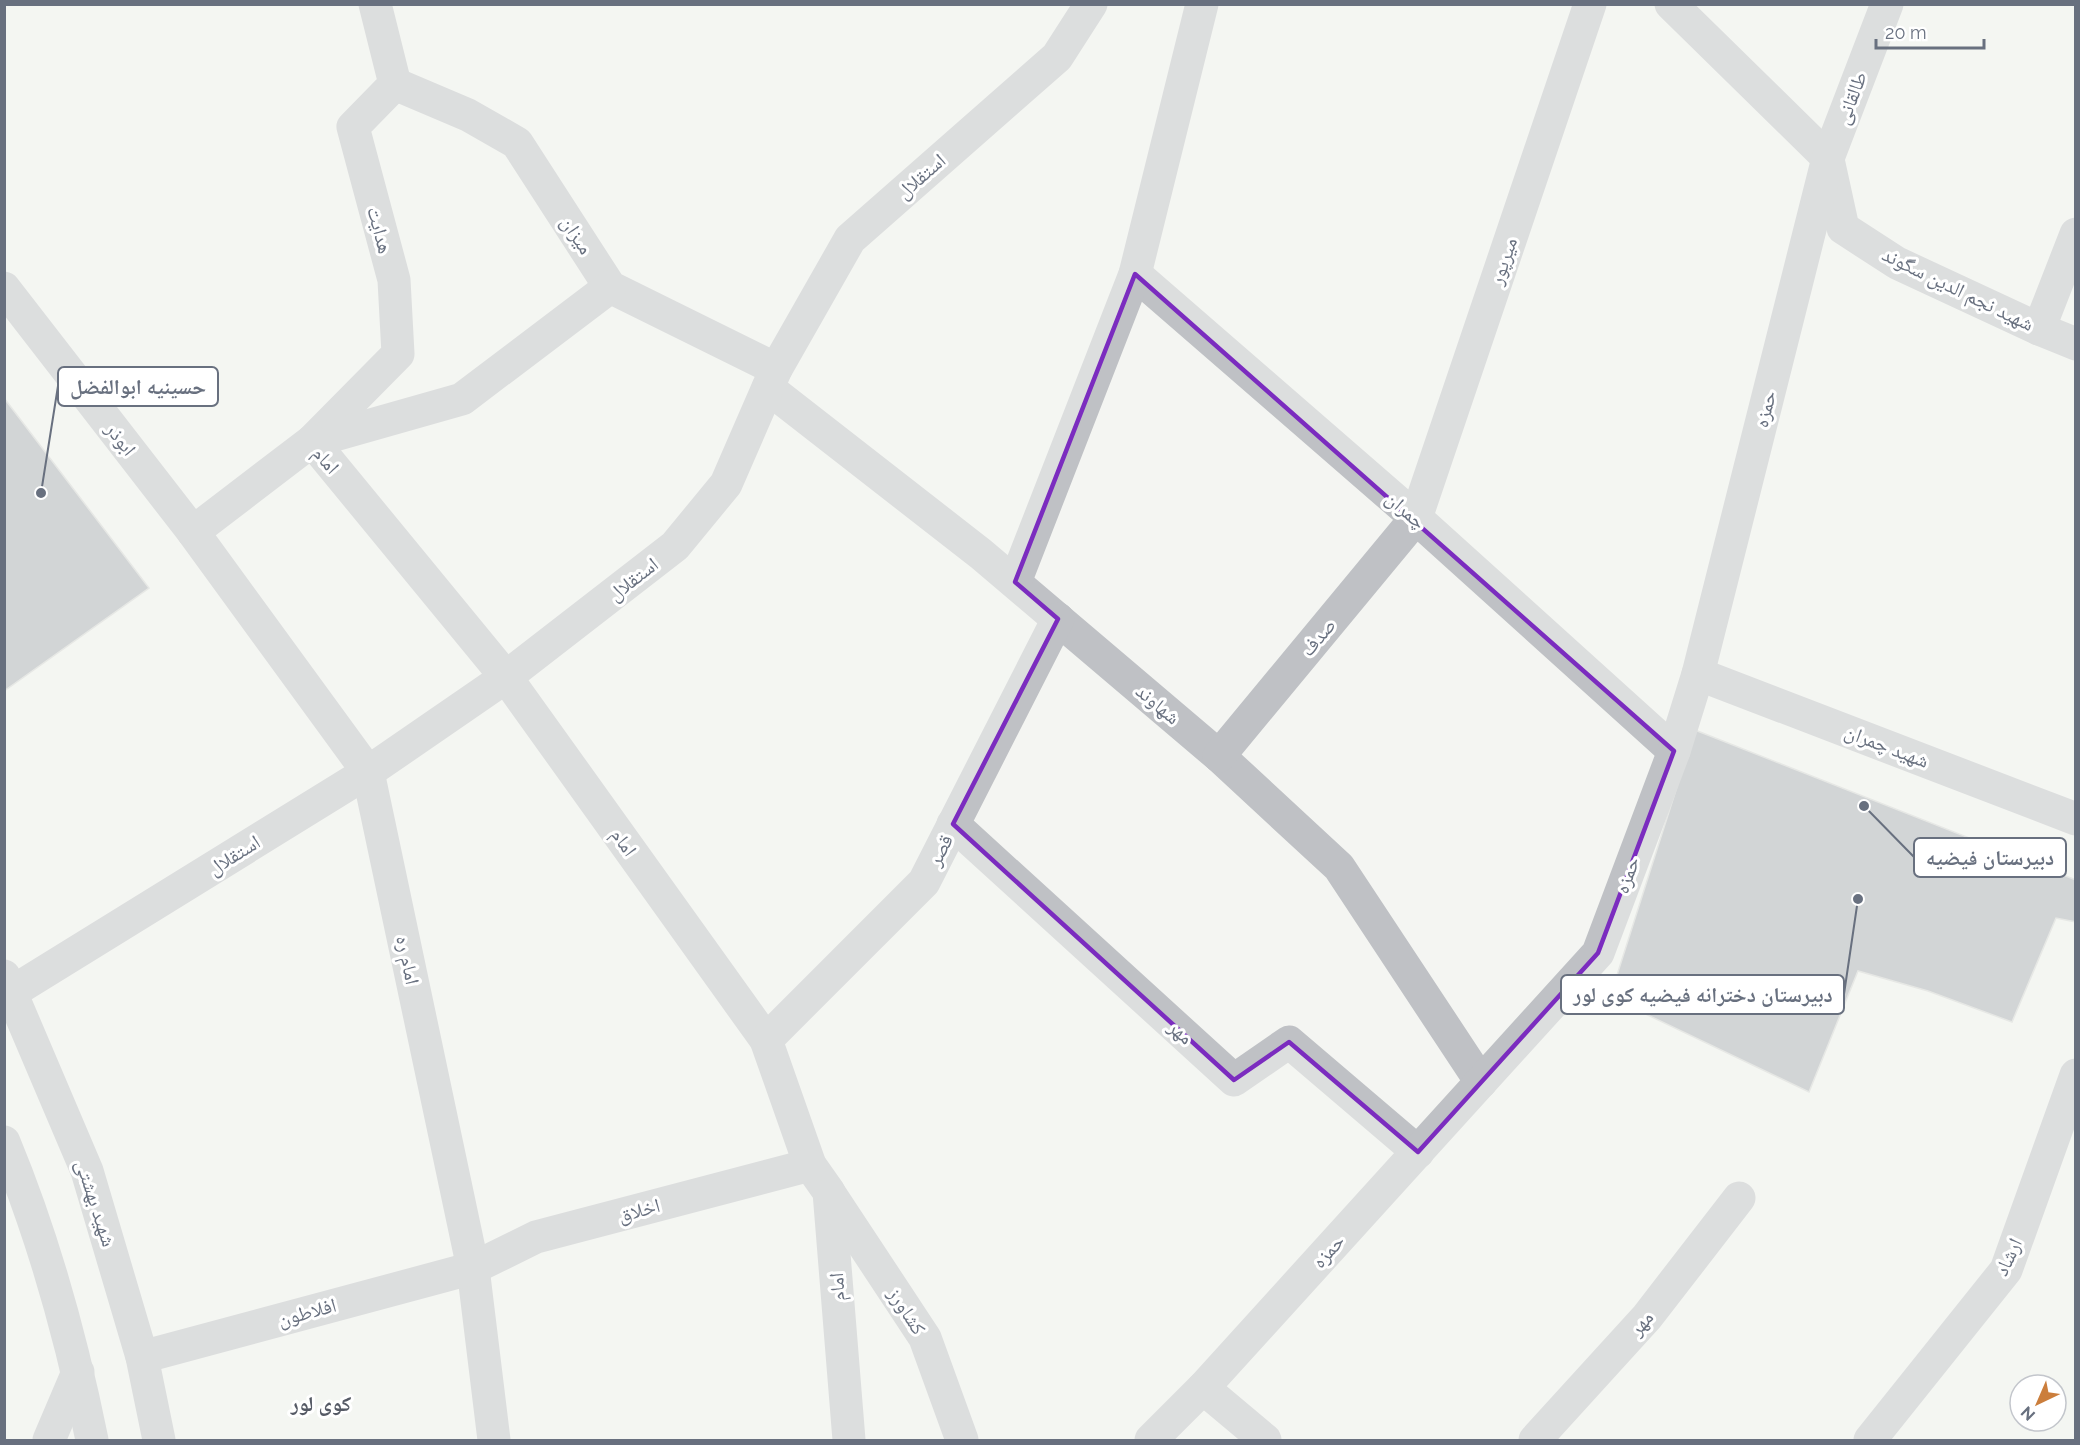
<svg xmlns="http://www.w3.org/2000/svg" width="2080" height="1445" viewBox="0 0 2080 1445" font-family="Raleway,'Noto Naskh Arabic',sans-serif">
  <style>
    .building { fill: #a9adb4; stroke: #d6d7d5; stroke-width: 1.5 }
    .lines { fill: none; stroke-linecap: round; stroke-linejoin: round }
    .minor { stroke: #bfc1c5; stroke-width: 33 }
    .marked { fill: none; stroke: #7b2cbf; stroke-width: 4.5; stroke-linejoin: round }
    .labels { text-anchor: middle; dominant-baseline: central; stroke-width: 6; stroke-linejoin: round; paint-order: stroke }
    .street-label { font-size: 20px; fill: #68707f; stroke: #fff }
    .neighbourhood-label { font-size: 21px; font-weight: bold; fill: #555a65; stroke: #fff }
    .leader { fill: none; stroke: #68707f; stroke-width: 2 }
    .callout-dot { fill: #68707f; stroke: #fff; stroke-width: 2 }
    .callout { fill: #fff; stroke: #68707f; stroke-width: 2 }
    .callout-label { font-size: 21px; text-anchor: middle; font-weight: bold; fill: #68707f }
  </style>
  <rect width="100%" height="100%" fill="#f4f5f2"/>
  <!-- building -->
  <g class="building">
    <path d="M4 398 149 588 4 691Z"/>
    <path d="M1695 730 2076 880V922L2056 918 2012 1022 1928 991 1858 971 1809 1092 1610 997Z"/>
  </g>
  <g class="lines">
    <!-- minor -->
    <g class="minor">
      <path d="M1671 4 1828 158"/>
      <path d="M395 84 468 115 517 143 610 287 776 369"/>
      <path d="M1829 164 1843 228 1897 263 2039 329 2076 344"/>
      <path d="M1135 274 1416 518 1674 751"/>
      <path d="M4 288 193 532 368 772 473 1268 494 1440"/>
      <path d="M2039 329 2076 234"/>
      <path d="M768 388 981 554 1219 756 1339 867 1481 1082"/>
      <path d="M312 441 398 354 394 280 353 127 395 84 375 4"/>
      <path d="M314 441 462 399 610 287"/>
      <path d="M193 532 312 441 506 677 766 1040 810 1165 829 1192 849 1440"/>
      <path d="M1015 582 1135 274 1202 4"/>
      <path d="M1698 674 2076 819"/>
      <path d="M1219 756 1416 518 1590 4"/>
      <path d="M953 824 1234 1080 1289 1042 1418 1152"/>
      <path d="M4 976 87 1171 142 1357 159 1440"/>
      <path d="M4 997 368 772 506 677 675 546 726 484 776 369 850 239 1057 57 1091 4"/>
      <path d="M766 1040 924 882 1058 619"/>
      <path d="M4 1142C43 1236 72 1341 92 1440"/>
      <path d="M830 1194 925 1338 962 1440"/>
      <path d="M142 1357 473 1268 536 1237 810 1165"/>
      <path d="M1203 1388 1265 1440"/>
      <path d="M49 1440 78 1372"/>
      <path d="M1151 1440 1203 1388 1598 953 1674 751 1698 674 1828 158 1887 4"/>
      <path d="M1535 1440 1647 1317 1739 1198"/>
      <path d="M1870 1440 2006 1270 2076 1075"/>
    </g>
  </g>
  <!-- marked area -->
  <path d="M0 0H2080V1445H0ZM1135 274 1674 751 1598 953 1418 1152 1289 1042 1234 1080 953 824 1058 619 1015 582Z" fill="#f4f5f2" fill-opacity=".55" fill-rule="evenodd"/>
  <path class="marked" d="M1135 274 1674 751 1598 953 1418 1152 1289 1042 1234 1080 953 824 1058 619 1015 582Z"/>
  <g class="labels">
    <!-- street labels -->
    <g class="street-label">
      <text transform="translate(1851 98) rotate(-69)">طالقانی</text>
      <text transform="translate(921 176) rotate(-41)">استقلال</text>
      <text transform="translate(380 230) rotate(75)">هدایت</text>
      <text transform="translate(577 235) rotate(57)">میزان</text>
      <text transform="translate(1503 261) rotate(-71)">میرپور</text>
      <text transform="translate(1958 289) rotate(26)">شهید نجم الدین سگوند</text>
      <text transform="translate(1765 409) rotate(-76)">حمزه</text>
      <text transform="translate(121 439) rotate(52)">ابوذر</text>
      <text transform="translate(326 460) rotate(48)">امام</text>
      <text transform="translate(1406 510) rotate(41)">چمران</text>
      <text transform="translate(633 579) rotate(-38)">استقلال</text>
      <text transform="translate(1318 637) rotate(-50)">صدف</text>
      <text transform="translate(1158 704) rotate(40)">شهاوند</text>
      <text transform="translate(1887 746) rotate(21)">شهید چمران</text>
      <text transform="translate(624 842) rotate(54)">امام</text>
      <text transform="translate(940 850) rotate(-63)">قصر</text>
      <text transform="translate(234 855) rotate(-32)">استقلال</text>
      <text transform="translate(1627 875) rotate(-70)">حمزه</text>
      <text transform="translate(408 960) rotate(78)">امام ره</text>
      <text transform="translate(1181 1032) rotate(42)">مهر</text>
      <text transform="translate(96 1203) rotate(72)">شهید بهشتی</text>
      <text transform="translate(639 1210) rotate(-15)">اخلاق</text>
      <text transform="translate(1328 1251) rotate(-48)">حمزه</text>
      <text transform="translate(2008 1257) rotate(-65)">ارشاد</text>
      <text transform="translate(837 1287) rotate(-94)">امام</text>
      <text transform="translate(907 1311) rotate(57)">کشاورز</text>
      <text transform="translate(307 1312) rotate(-15)">افلاطون</text>
      <text transform="translate(1641 1323) rotate(-49)">مهر</text>
    </g>
    <!-- neighbourhood labels -->
    <g class="neighbourhood-label">
      <text x="321" y="1403">کوی لور</text>
    </g>
  </g>
  <!-- callouts -->
  <path class="leader" d="M41 493L58 386M1864 806L1914 857M1858 899L1844 994"/>
  <g class="callout-dot">
    <circle cx="41" cy="493" r="6"/>
    <circle cx="1864" cy="806" r="6"/>
    <circle cx="1858" cy="899" r="6"/>
  </g>
  <g class="callout">
    <rect x="58" y="367" width="160" height="39" rx="6"/>
    <rect x="1914" y="838" width="152" height="39" rx="6"/>
    <rect x="1561" y="975" width="283" height="39" rx="6"/>
  </g>
  <g class="callout-label">
    <text x="138" y="394">حسینیه ابوالفضل</text>
    <text x="1990" y="865">دبیرستان فیضیه</text>
    <text x="1703" y="1002">دبیرستان دخترانه فیضیه کوی لور</text>
  </g>
  <!-- border -->
  <rect width="2080" height="1445" fill="none" stroke="#68707f" stroke-width="12"/>
  <!-- north arrow -->
  <g transform="translate(2038 1403) rotate(224)"><circle r="28" fill="#ffffff" stroke="#c3c6cc" stroke-width="1.5"/>
  <path d="M0-4.5L10 22L0 15L-10 22Z" fill="#cb7e3c"/>
  <text y="-9" font-size="16" font-weight="bold" text-anchor="middle" fill="#68707f">N</text>
  </g>
  <!-- scale -->
  <path d="M1876 39v9h108v-9" fill="none" stroke="#68707f" stroke-width="3"/>
  <text x="1885" y="39" font-size="18" fill="#68707f" stroke="#ffffff" stroke-width="4.5" paint-order="stroke">20 m</text>
</svg>
